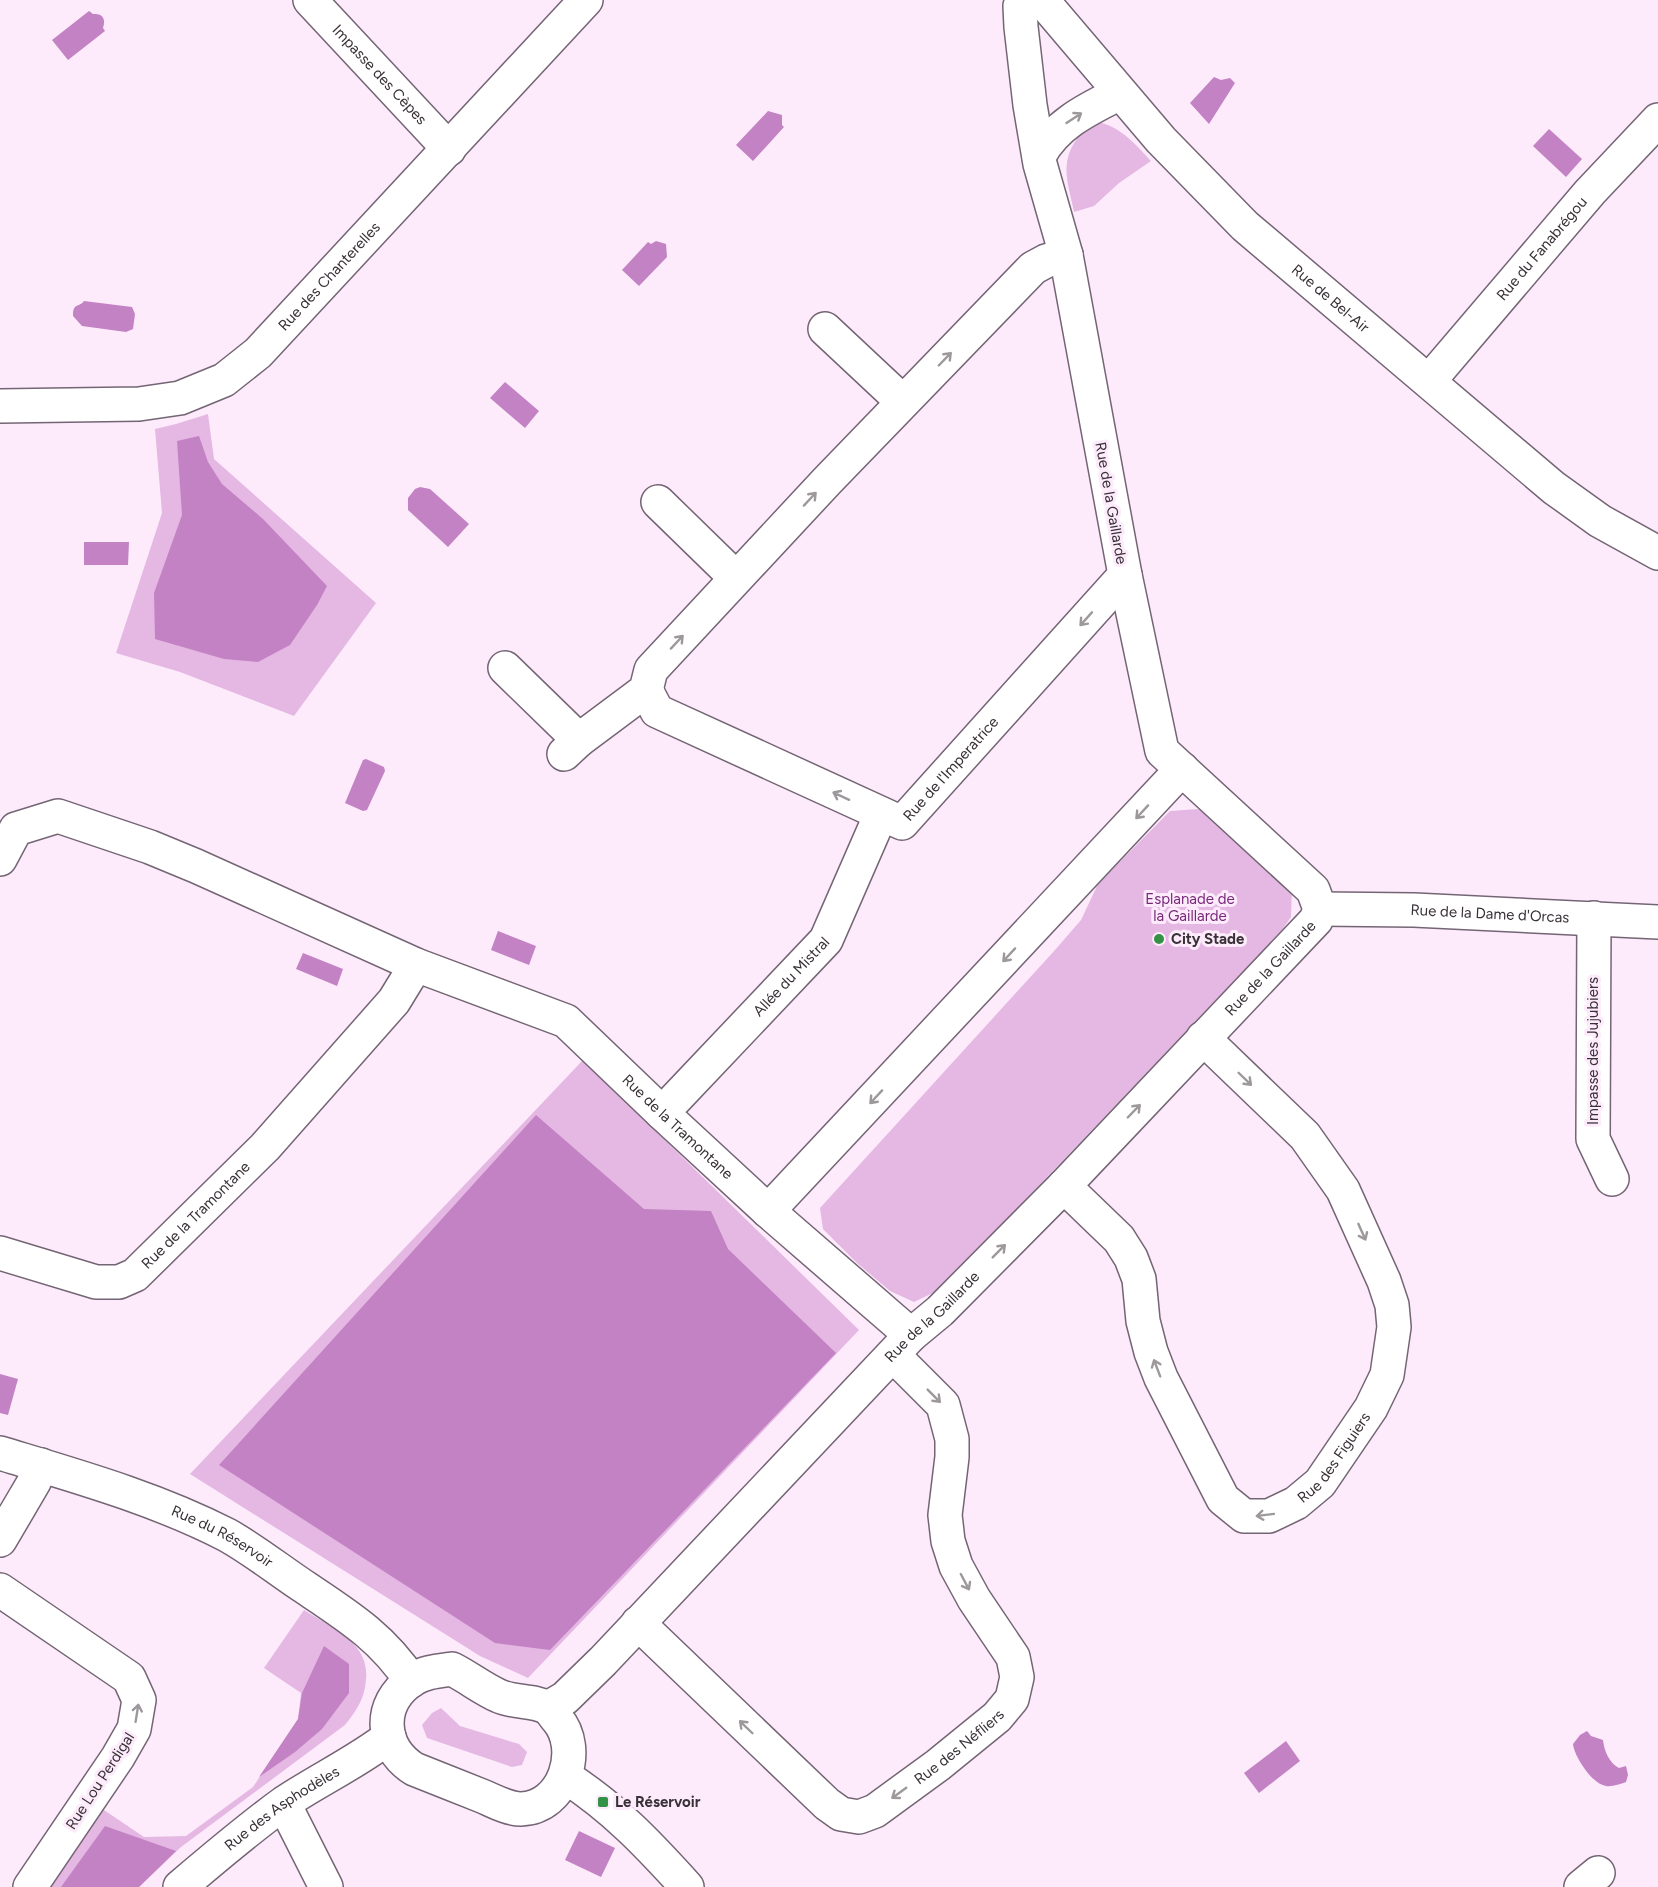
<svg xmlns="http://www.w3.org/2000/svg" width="1658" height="1887" viewBox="0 0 1658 1887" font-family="Figtree,sans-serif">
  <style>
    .green { fill: #e4b8e3 }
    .water { fill: #c382c3 }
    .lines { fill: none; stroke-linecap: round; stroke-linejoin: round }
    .minor-casing { stroke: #746574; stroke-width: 36 }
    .minor { stroke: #fff; stroke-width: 33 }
    .oneway { stroke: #9c989b }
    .poi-dot { fill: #339245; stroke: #fdebfc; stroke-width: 2 }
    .labels { text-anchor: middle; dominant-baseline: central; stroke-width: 6; stroke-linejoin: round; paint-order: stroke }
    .street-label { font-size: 15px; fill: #383137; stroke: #fdebfc }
    .park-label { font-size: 15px; fill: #772979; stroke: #fdebfc }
    .poi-label { font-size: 15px; font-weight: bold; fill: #383137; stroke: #fdebfc; text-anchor: start }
  </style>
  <rect width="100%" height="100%" fill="#fdebfc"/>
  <!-- green -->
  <g class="green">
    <path d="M1102 123C1123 129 1137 146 1151 161L1119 183 1094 206 1074 212C1069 185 1059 165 1076 140 1083 130 1090 125 1102 123Z"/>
    <path d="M208 414 214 459 376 603 294 716 180 672 116 653 162 513 155 429 176 424Z"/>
    <path d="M1198 809 1221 820 1292 888 1291 917 1280 933 939 1290 914 1302 890 1291 857 1263 823 1229 820 1208 1055 950 1081 920 1098 884 1170 811Z"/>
    <path d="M583 1060 859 1330 528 1678 480 1656 190 1474Z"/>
    <path d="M304 1610C330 1627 370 1642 366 1679 365 1698 357 1710 345 1725L181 1847 139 1887H47L101 1808 144 1837 186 1836 253 1787 298 1719 301 1693 264 1668Z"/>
    <path d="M441 1708 460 1726 519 1744 527 1752 522 1765 512 1767 427 1738 422 1725 432 1713Z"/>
  </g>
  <!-- water -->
  <g class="water">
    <path d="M89 11 93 14C103 13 106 19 103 28L105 31 68 60 52 40Z"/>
    <path d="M1214 77 1221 80 1230 78 1235 83 1209 124 1190 103Z"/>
    <path d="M768 111 782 115V125L784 127 753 161 736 145Z"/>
    <path d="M1549 129 1582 159 1566 177 1533 146Z"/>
    <path d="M656 241 666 244 667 257 639 286 622 270 648 242 651 244Z"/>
    <path d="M84 301 132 307 135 314 133 329 126 332 82 326 73 316C73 302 79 308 84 301Z"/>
    <path d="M505 382 539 411 525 428 490 398Z"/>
    <path d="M199 436 208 462 222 484 263 519 327 586 317 605 290 645 258 662 224 659 155 639 154 593 182 515 177 441Z"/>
    <path d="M420 487 430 489 469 524 448 547 408 510V498L415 489Z"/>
    <path d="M84 542H129L128 565H84Z"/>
    <path d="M366 759 384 767 385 771 367 810 363 811 345 803 363 760Z"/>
    <path d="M498 931 536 946 529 965 491 950Z"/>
    <path d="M303 953 343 969 337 986 296 969Z"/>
    <path d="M536 1115 644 1209 711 1211 728 1249 836 1353 550 1650 495 1643 219 1465Z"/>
    <path d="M0 1374 18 1379 8 1415 0 1413Z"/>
    <path d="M324 1646 349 1664V1693L322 1729 295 1752 259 1777 298 1719 302 1693Z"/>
    <path d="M1587 1731 1591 1736 1603 1740C1604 1750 1609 1763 1619 1768L1626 1766 1628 1775 1626 1782C1620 1784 1612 1787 1606 1786 1592 1784 1574 1756 1573 1744L1580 1735Z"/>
    <path d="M1286 1741 1300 1761 1259 1793 1244 1773Z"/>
    <path d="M105 1826 176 1851 139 1887H61Z"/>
    <path d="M579 1831 615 1848 601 1877 565 1860Z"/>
  </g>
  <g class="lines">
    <defs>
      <g id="minor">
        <path id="s1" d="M310 0 449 149"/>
        <path id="s2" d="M1042 0 1161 140 1245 226 1554 488 1600 521 1658 553"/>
        <path d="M1039 156C1056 124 1088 109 1120 93"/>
        <path d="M825 329 903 402"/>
        <path id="s3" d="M1429 381 1590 192 1658 120"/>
        <path id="s4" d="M0 406 139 404 180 398 224 380 258 353 586 0"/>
        <path d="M658 502 736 578"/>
        <path d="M505 668 579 740"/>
        <path id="s5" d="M646 690 657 711 902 823 1125 575"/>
        <path d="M564 754 579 740 646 690 651 670 827 481 1033 268 1046 261 1066 255"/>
        <path id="s6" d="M0 859 16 829 58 816 150 847 196 866 416 965 566 1021 662 1113 768 1211 911 1335"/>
        <path id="s7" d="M1320 909 1414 910 1658 922"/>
        <path d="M1594 918 1593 1139 1612 1179"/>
        <path id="s8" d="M662 1113 826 940 881 814"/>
        <path id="s9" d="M1064 1186 1119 1239 1131 1258 1139 1279 1143 1321 1151 1352 1161 1378 1223 1499 1244 1516H1269L1296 1503 1320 1483 1371 1408 1387 1375 1394 1327 1392 1305 1384 1281 1343 1190 1305 1136 1203 1038"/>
        <path d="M768 1211 1182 769"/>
        <path id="s10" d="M0 1253 96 1282H119L135 1275 265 1147 394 1001 416 965"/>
        <path id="s11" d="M0 1453C76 1476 155 1498 227 1535 254 1550 280 1571 306 1588 348 1616 383 1638 411 1681"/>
        <path d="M0 1540 34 1482 41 1465"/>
        <path d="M0 1590 129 1678 139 1700 134 1729 118 1757 30 1887"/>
        <path id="s12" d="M638 1623 827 1804 841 1814 859 1817 875 1811 938 1765 997 1717 1012 1699 1017 1677 1013 1657 974 1599 956 1566 948 1541 945 1515 952 1457V1439L943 1405 893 1355"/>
        <path d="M452 1669C468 1677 483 1689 499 1696 514 1703 534 1700 548 1708 551 1710 554 1716 557 1719 583 1749 564 1808 521 1809 508 1809 494 1801 482 1796 459 1787 437 1778 414 1769 380 1747 377 1704 412 1680 424 1672 437 1671 452 1669Z"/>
        <path id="s13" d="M548 1708 565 1698 603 1661 911 1335 940 1311 1064 1186 1316 920 1320 909 1313 890 1162 751 1125 575 1066 255 1040 164 1030 105 1021 27 1020 6 1024 0"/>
        <path d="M566 1777C615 1809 648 1844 687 1887"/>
        <path d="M284 1804 326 1887"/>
        <path id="s14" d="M180 1887C214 1858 248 1829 284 1803 318 1780 357 1762 389 1737"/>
        <path d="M1581 1887 1598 1873"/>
      </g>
    </defs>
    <!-- minor casing -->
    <use href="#minor" class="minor-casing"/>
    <!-- minor -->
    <use href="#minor" class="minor"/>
  </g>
  <!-- one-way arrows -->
  <defs><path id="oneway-shaft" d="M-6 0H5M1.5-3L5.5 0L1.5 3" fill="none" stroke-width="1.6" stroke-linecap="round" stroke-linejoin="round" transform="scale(1.5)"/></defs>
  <g class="oneway">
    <use href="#oneway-shaft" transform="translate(1074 118) rotate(-33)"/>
    <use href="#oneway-shaft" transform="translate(945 359) rotate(-46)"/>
    <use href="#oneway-shaft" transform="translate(810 499) rotate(-47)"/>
    <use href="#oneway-shaft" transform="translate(1086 619) rotate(132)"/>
    <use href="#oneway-shaft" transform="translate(677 642) rotate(-47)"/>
    <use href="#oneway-shaft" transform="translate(841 796) rotate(-155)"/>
    <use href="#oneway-shaft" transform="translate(1142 812) rotate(133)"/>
    <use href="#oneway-shaft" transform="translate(1009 955) rotate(133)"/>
    <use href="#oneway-shaft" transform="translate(1245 1079) rotate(44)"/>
    <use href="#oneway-shaft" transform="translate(876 1097) rotate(133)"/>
    <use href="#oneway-shaft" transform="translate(1134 1111) rotate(-46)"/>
    <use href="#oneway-shaft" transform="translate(1362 1232) rotate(66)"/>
    <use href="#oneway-shaft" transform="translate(999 1251) rotate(-45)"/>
    <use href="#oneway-shaft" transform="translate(1157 1368) rotate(-111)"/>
    <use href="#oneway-shaft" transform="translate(934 1396) rotate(45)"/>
    <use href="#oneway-shaft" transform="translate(1265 1515) rotate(173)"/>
    <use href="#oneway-shaft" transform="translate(965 1582) rotate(62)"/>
    <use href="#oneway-shaft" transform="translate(137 1713) rotate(-81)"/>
    <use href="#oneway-shaft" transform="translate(746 1727) rotate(-136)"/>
    <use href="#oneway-shaft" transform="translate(899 1793) rotate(144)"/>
  </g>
  <!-- markers -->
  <g class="poi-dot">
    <circle cx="1159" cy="939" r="6"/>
    <rect x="597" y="1796" width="12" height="12" rx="3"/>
  </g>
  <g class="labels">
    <!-- street labels -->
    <g class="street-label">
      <text stroke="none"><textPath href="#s1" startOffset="102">Impasse des Cèpes</textPath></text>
      <text stroke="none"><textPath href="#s3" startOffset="174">Rue du Fanabrégou</textPath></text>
      <text stroke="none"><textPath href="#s4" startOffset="376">Rue des Chanterelles</textPath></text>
      <text stroke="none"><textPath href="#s2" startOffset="416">Rue de Bel-Air</textPath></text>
      <text transform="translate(1111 503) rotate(80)">Rue de la Gaillarde</text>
      <text stroke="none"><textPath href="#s5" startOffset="366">Rue de l'Imperatrice</textPath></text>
      <text stroke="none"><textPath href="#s7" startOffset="170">Rue de la Dame d'Orcas</textPath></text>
      <text stroke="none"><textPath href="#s13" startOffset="1035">Rue de la Gaillarde</textPath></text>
      <text stroke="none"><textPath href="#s8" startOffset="188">Allée du Mistral</textPath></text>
      <text transform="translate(1593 1051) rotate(-90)">Impasse des Jujubiers</text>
      <text stroke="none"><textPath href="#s6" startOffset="780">Rue de la Tramontane</textPath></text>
      <text stroke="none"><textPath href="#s10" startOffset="226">Rue de la Tramontane</textPath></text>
      <text stroke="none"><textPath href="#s13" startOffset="549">Rue de la Gaillarde</textPath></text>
      <text stroke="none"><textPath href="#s9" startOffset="501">Rue des Figuiers</textPath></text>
      <text stroke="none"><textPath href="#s11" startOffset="238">Rue du Réservoir</textPath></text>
      <text stroke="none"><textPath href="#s12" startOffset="420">Rue des Néfliers</textPath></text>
      <text transform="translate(100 1781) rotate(-57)">Rue Lou Perdigal</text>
      <text stroke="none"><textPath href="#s14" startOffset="129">Rue des Asphodèles</textPath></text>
    </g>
    <!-- park labels -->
    <g class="park-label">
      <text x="1190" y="899">Esplanade de<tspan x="1190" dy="17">la Gaillarde</tspan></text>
    </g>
    <!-- poi labels -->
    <g class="poi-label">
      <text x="1171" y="939">City Stade</text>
      <text x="615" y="1802">Le Réservoir</text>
    </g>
  </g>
</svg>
